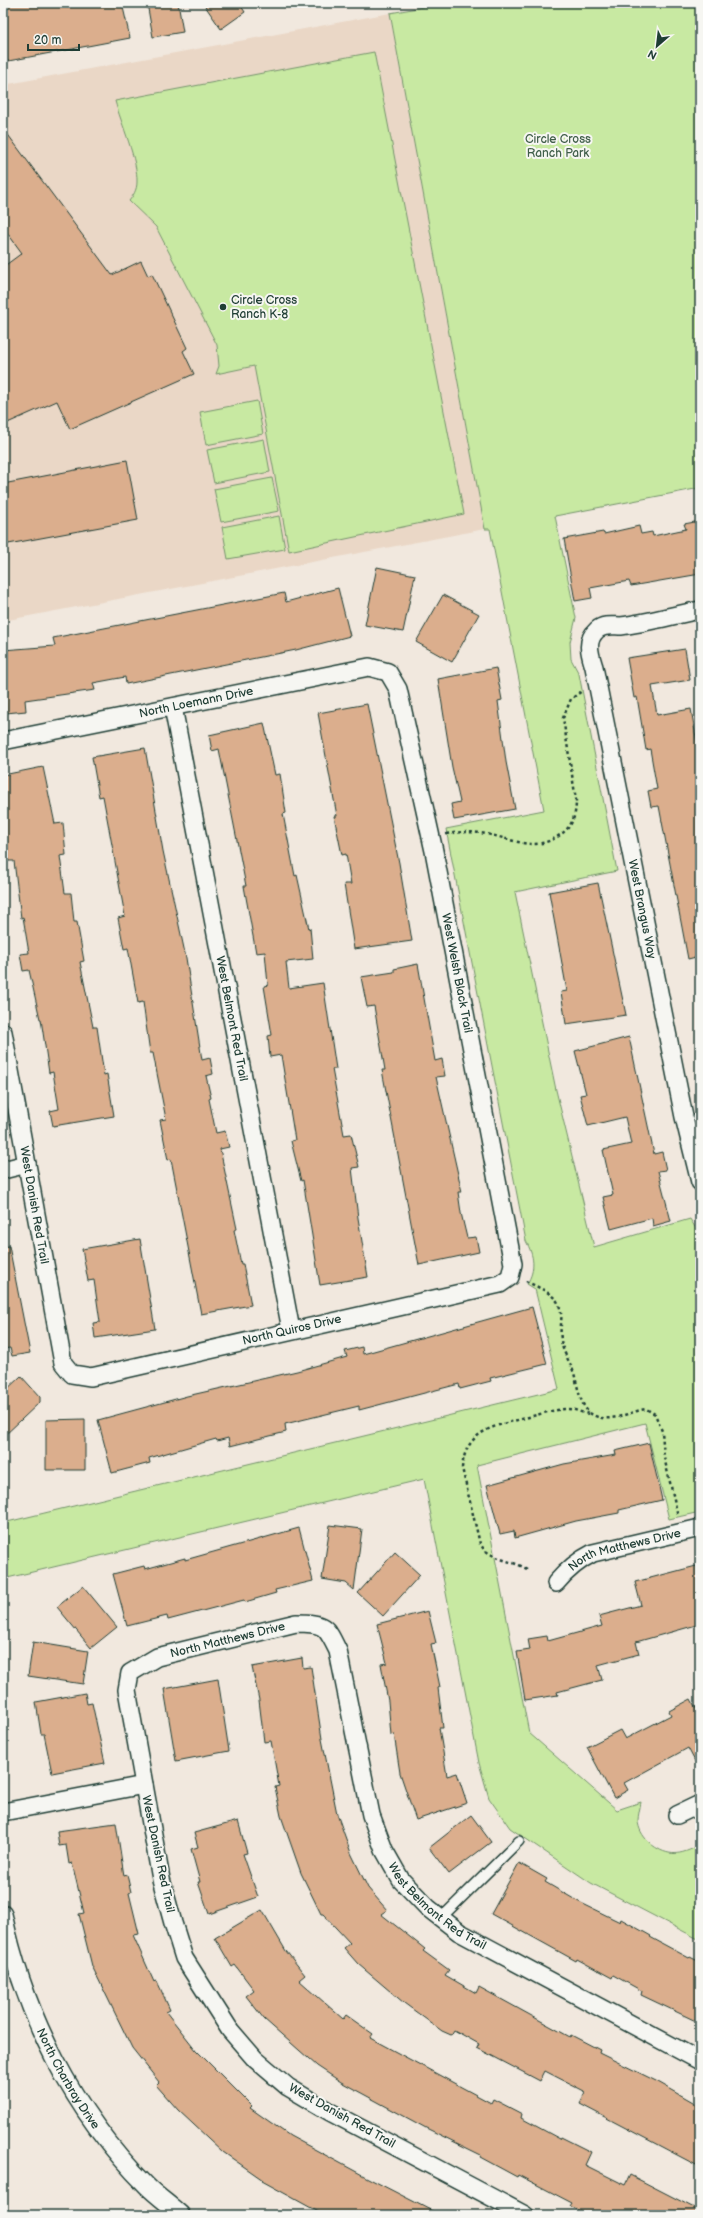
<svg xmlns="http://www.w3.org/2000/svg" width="703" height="2218" viewBox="0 0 703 2218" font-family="'Balsamiq Sans',sans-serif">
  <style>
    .built { fill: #ead7c6 }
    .green { fill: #c8e9a2; stroke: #74936b }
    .building { fill: #dbae8d; stroke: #1f3d34 }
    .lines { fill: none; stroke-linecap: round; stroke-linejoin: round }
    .service-casing { stroke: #1f3d34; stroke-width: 12 }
    .minor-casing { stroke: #1f3d34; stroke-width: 20 }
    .path { stroke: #1f3d34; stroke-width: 2.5; stroke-dasharray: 3 3; stroke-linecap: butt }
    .service { stroke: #f6f6f2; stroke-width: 9 }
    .minor { stroke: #f6f6f2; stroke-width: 17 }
    .poi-dot { fill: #1f3d34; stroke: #f6f6f2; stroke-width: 1.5 }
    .labels { text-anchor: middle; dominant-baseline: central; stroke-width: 4; stroke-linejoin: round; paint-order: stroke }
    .park-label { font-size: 12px; fill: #415f4a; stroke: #f6f6f2 }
    .poi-label { font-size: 12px; fill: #1f3d34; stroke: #f6f6f2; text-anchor: start }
    .street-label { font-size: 12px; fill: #1f3d34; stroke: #f6f6f2 }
  </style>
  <rect width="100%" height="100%" fill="#f1e8de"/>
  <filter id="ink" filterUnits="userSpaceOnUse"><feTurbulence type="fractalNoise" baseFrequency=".025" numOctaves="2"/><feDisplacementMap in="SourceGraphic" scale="8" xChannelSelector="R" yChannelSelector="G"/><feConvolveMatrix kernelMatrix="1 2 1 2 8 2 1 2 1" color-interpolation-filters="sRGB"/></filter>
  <g filter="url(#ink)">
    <!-- built -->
    <path class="built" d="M390 13 485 529 3 621V85Z"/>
    <!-- green -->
    <g class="green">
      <path d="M445 3H700V488L555 516 576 618 570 642 571 659 579 674 617 871 515 892 556 1090 594 1247 690 1219 700 1235V1512L669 1519 645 1423 477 1465 529 1733 617 1810 641 1802C640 1808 638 1815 638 1821 639 1836 654 1850 669 1853 678 1855 688 1851 696 1847L700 1854V1940L591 1883 510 1828 489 1798 479 1763 424 1479 3 1579V1523L559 1389 535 1289 527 1284C536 1269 534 1256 526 1241L446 829 544 810 490 529H485L390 13Z"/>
      <path d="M374 52 464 514 289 551 254 366 216 374 219 366 217 345 156 227 129 201C133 196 137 190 137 182 138 161 121 123 115 101Z"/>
      <path d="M257 401 263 434 206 445 200 412Z"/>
      <path d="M264 439 270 472 214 483 207 450Z"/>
      <path d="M272 478 279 511 221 522 214 489Z"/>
      <path d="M279 516 285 549 228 559 222 527Z"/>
    </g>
    <!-- building -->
    <g class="building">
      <path d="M17 3H40L41 6 59 3H122L130 38 3 62V6Z"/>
      <path d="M147 3H178L183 32 153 37Z"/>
      <path d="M203 3H239L245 12 221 29Z"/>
      <path d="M3 128 112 275 141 261 148 276 152 274 187 348 183 351 194 374 70 429 57 401 3 425V267L22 253 3 227Z"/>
      <path d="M127 460 138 520 3 545V484Z"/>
      <path d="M700 521V574L631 586 629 581 590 588 592 598 575 601 564 539 603 532 604 534 639 526 641 534 652 532 653 536 686 529 684 524Z"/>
      <path d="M377 567 415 575 403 632 365 625Z"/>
      <path d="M338 588 350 636 296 650 126 684 125 677 93 683 95 690 25 700 26 711 6 713 3 650 55 646 53 638 284 593 286 602Z"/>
      <path d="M443 595 479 614 452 662 416 642Z"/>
      <path d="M685 649 690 680 652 686 657 715 691 709 700 760V956L688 959 659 806 651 807 648 791 657 789 650 749 646 750 637 697 634 698 627 658Z"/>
      <path d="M496 668 502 700 498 701 506 762 515 809 454 820 451 804 460 802 452 767 438 679Z"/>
      <path d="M367 704 399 863 412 941 354 949 344 884H351L346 854 342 855 334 816H337L318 713Z"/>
      <path d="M264 723 275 775 280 774 286 813 283 814 295 876 297 875 309 929 310 928 313 959 286 962 289 988 323 983 336 1069H332L344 1135 351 1134 359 1167 352 1168 358 1218 368 1277 320 1285 303 1180 301 1181 291 1141 295 1140 281 1055 270 1057 268 1036 272 1035 264 986 268 985 265 952 256 953 244 886H246L219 749 212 751 209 735Z"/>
      <path d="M145 748 163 851 186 958 202 1060 210 1058 213 1074 206 1076 211 1098 209 1099 216 1133 225 1131 229 1147 220 1149 237 1229 234 1230 241 1264H243L251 1305 201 1314 171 1159 168 1160 160 1120 166 1119 153 1053H150L143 1002 138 1003 128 948 124 949 118 918 125 916 103 796 99 797 92 757Z"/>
      <path d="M43 767 55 824 63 823 66 855 60 856 65 893H71L74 922H77L84 961 80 962 93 1027H97L104 1075 107 1074 114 1116 53 1126 50 1111 59 1109 53 1072 49 1073 41 1019H40L29 970 23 971 20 954 29 953 23 917 21 918 14 861H7L3 821V775Z"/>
      <path d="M598 883 626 1015 566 1024 561 992 567 991 549 892Z"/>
      <path d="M418 964 435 1061 442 1059 445 1076 436 1077 462 1192H458L461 1213 467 1238 476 1237 479 1252 419 1265 382 1070H385L374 1006 367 1007 361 977 394 972V969Z"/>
      <path d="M629 1037 654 1154 662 1152 666 1170 658 1171 671 1221 653 1226 652 1218 611 1229 603 1197 613 1195 603 1150 631 1144 625 1117 588 1126 580 1095 586 1094 575 1051Z"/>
      <path d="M140 1239 155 1329 95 1338 93 1323 100 1322 94 1280 88 1281 82 1249Z"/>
      <path d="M9 1246 30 1353 12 1356 10 1348 3 1349V1247Z"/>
      <path d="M532 1307 547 1364 490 1378 491 1381 460 1389 459 1384 359 1410V1406L285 1424 286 1432 230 1446 228 1438 217 1441 216 1439 149 1458 150 1463 112 1473 98 1420 187 1396 297 1371 347 1357 345 1351 362 1347 363 1354Z"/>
      <path d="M21 1376 40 1397V1402L3 1437V1393Z"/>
      <path d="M85 1419V1470H46V1420Z"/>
      <path d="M649 1443 662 1500 619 1510V1513L576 1521 515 1538 514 1531 500 1534 487 1485 564 1464 616 1455 615 1451Z"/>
      <path d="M330 1525 362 1529 354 1590 346 1583 322 1579Z"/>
      <path d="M299 1528 313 1581 275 1590 276 1593 245 1602 244 1600 168 1620 167 1616 127 1626 113 1574 144 1566 145 1569 185 1558V1560Z"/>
      <path d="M395 1552 420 1575 383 1616 358 1593Z"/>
      <path d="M700 1565V1624L636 1642 639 1654 598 1665 602 1680 557 1692 558 1695 525 1700 517 1652 530 1650 528 1639 547 1636 548 1641 602 1626 599 1616 641 1605 635 1582Z"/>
      <path d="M83 1586 117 1627 91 1648 57 1607Z"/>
      <path d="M428 1611 436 1643 431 1644 440 1687 438 1688 443 1728H439L447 1776 457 1773 467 1803 416 1820 400 1773 394 1734 391 1735 388 1701 381 1664 387 1663 377 1624Z"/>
      <path d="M33 1642 88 1651 83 1684 28 1676Z"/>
      <path d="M302 1658 303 1668 311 1667 322 1739 337 1814 351 1853 368 1888 387 1910 381 1914 425 1949 423 1951 449 1970 445 1975 476 1993 479 1987 570 2037 571 2035 600 2050 599 2053 658 2082 700 2106V2167L580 2104 586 2092 545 2071 540 2081 477 2048 479 2044 454 2030 451 2035 442 2031 404 2003 358 1964 344 1948 350 1943 323 1914H321L301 1873 281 1816 275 1787 279 1786 271 1741 264 1742 259 1700 252 1667Z"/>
      <path d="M218 1679 229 1751 176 1761 164 1689Z"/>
      <path d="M85 1693 87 1704 92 1703 105 1763 52 1773 44 1734H41L36 1702Z"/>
      <path d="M691 1699 700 1716V1771L688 1748 624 1783 628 1790 614 1798 587 1747 620 1730 625 1739 671 1715 669 1711Z"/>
      <path d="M471 1815 491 1842 449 1874 429 1848Z"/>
      <path d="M238 1821 247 1853 243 1854 258 1897 209 1914 198 1882H200L191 1849 198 1847 194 1833Z"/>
      <path d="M116 1823 124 1876 127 1875 131 1892 129 1893 139 1934 133 1935 154 1982 157 1981 170 2010 166 2012 196 2050 252 2106 250 2108 290 2136 366 2177 440 2215H324L262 2181 263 2180 223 2152 178 2110 156 2085 159 2082 132 2048 92 1966 79 1914 84 1913 72 1863 69 1864 66 1845 59 1846 57 1831Z"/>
      <path d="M519 1863 547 1879 545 1882 579 1902 620 1922 621 1919 651 1936 650 1937 689 1958 690 1957 700 1962V2023L641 1995 642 1991 613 1975 612 1978 577 1959 576 1961 491 1914Z"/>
      <path d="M262 1910 286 1951 305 1975 299 1980 343 2019 346 2015 373 2034 370 2038 491 2103 493 2099 522 2114 521 2118 560 2139 561 2137 591 2152 585 2165 625 2185 630 2175 700 2211V2215H588L570 2206 572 2203 518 2175 517 2177 480 2157 481 2155 426 2128 341 2082 317 2066 264 2019 246 1996 254 1990 235 1965 232 1967 215 1938Z"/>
    </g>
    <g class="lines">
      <defs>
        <path id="service" d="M441 1918 519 1841"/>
        <g id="minor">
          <path id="s1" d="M700 610C674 615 647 623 621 626 613 626 604 624 597 630 585 641 590 654 594 667L684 1117 700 1182"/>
          <path id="s2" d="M173 707 291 1330"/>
          <path id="s3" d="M3 741 369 667 388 672 398 689 434 851 513 1264 510 1277 500 1284 91 1377 72 1374 63 1363 3 1032"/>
          <path d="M3 1170 27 1164"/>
          <path id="s4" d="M556 1583C567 1570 577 1561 593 1553L700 1528"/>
          <path d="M3 1812 144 1785"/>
          <path d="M677 1815 700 1804"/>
          <path id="s5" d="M3 1914C24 2014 73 2112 147 2186 157 2196 170 2205 181 2215"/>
          <path id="s6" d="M525 2215 330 2112 288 2087 255 2059 230 2030 184 1958 173 1923 161 1879 127 1690 130 1673 157 1657 296 1623C325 1623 326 1626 338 1651L371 1815 384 1850 401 1880 428 1908 459 1932 700 2061"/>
        </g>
      </defs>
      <!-- service casing -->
      <use href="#service" class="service-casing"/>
      <!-- minor casing -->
      <use href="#minor" class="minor-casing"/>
      <!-- path -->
      <g class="path">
        <path d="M446 834C460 832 472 831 486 834 514 839 534 853 560 835 573 826 576 815 576 800L563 718 571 699 582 691"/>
        <path d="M526 1281C537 1287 549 1291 557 1301 565 1315 559 1326 561 1340 562 1350 568 1359 572 1368 579 1384 578 1412 598 1417 614 1422 631 1411 646 1409L655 1414 662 1431 664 1457 678 1516"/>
        <path d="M527 1569C512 1560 490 1560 480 1544L462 1468C466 1428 497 1426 529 1417 541 1414 555 1409 568 1409 576 1409 583 1414 591 1414"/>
      </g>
      <!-- service -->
      <use href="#service" class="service"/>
      <!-- minor -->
      <use href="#minor" class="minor"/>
    </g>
  </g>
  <!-- markers -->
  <circle class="poi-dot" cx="223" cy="307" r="4"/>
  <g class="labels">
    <!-- park labels -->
    <g class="park-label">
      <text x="558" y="139">Circle Cross<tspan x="558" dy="14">Ranch Park</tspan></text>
    </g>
    <!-- poi labels -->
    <g class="poi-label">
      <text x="231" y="300">Circle Cross<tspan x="231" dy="14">Ranch K-8</tspan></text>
    </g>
    <!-- street labels -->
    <g class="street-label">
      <text stroke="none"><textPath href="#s3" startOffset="197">North Loemann Drive</textPath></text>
      <text stroke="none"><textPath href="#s1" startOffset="392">West Brangus Way</textPath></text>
      <text stroke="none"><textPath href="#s3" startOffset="703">West Welsh Black Trail</textPath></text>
      <text stroke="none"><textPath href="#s2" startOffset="317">West Belmont Red Trail</textPath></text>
      <text transform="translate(34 1205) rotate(80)">West Danish Red Trail</text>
      <text transform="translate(292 1330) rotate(-13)">North Quiros Drive</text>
      <text stroke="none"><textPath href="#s4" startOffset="79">North Matthews Drive</textPath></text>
      <text stroke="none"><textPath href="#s6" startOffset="832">North Matthews Drive</textPath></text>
      <text transform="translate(158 1854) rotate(78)">West Danish Red Trail</text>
      <text stroke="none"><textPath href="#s6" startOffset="1242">West Belmont Red Trail</textPath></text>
      <text stroke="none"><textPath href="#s5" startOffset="178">North Charbray Drive</textPath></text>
      <text transform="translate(342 2116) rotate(29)">West Danish Red Trail</text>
    </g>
  </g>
  <!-- margin -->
  <rect width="703" height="2218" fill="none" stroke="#f6f6f2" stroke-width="16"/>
  <rect x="8" y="8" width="687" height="2202" fill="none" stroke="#1f3d34" stroke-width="1.5" filter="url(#ink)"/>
  <!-- north arrow -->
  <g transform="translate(657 46) rotate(208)" stroke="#f6f6f2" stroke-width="3" paint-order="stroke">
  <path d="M0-3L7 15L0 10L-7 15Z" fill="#1f3d34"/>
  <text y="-6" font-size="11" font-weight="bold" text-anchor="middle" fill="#1f3d34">N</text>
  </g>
  <!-- scale -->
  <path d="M28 44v6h51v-6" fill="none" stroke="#1f3d34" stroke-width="2"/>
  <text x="34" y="44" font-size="12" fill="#1f3d34" stroke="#f6f6f2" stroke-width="3" paint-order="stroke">20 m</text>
</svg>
